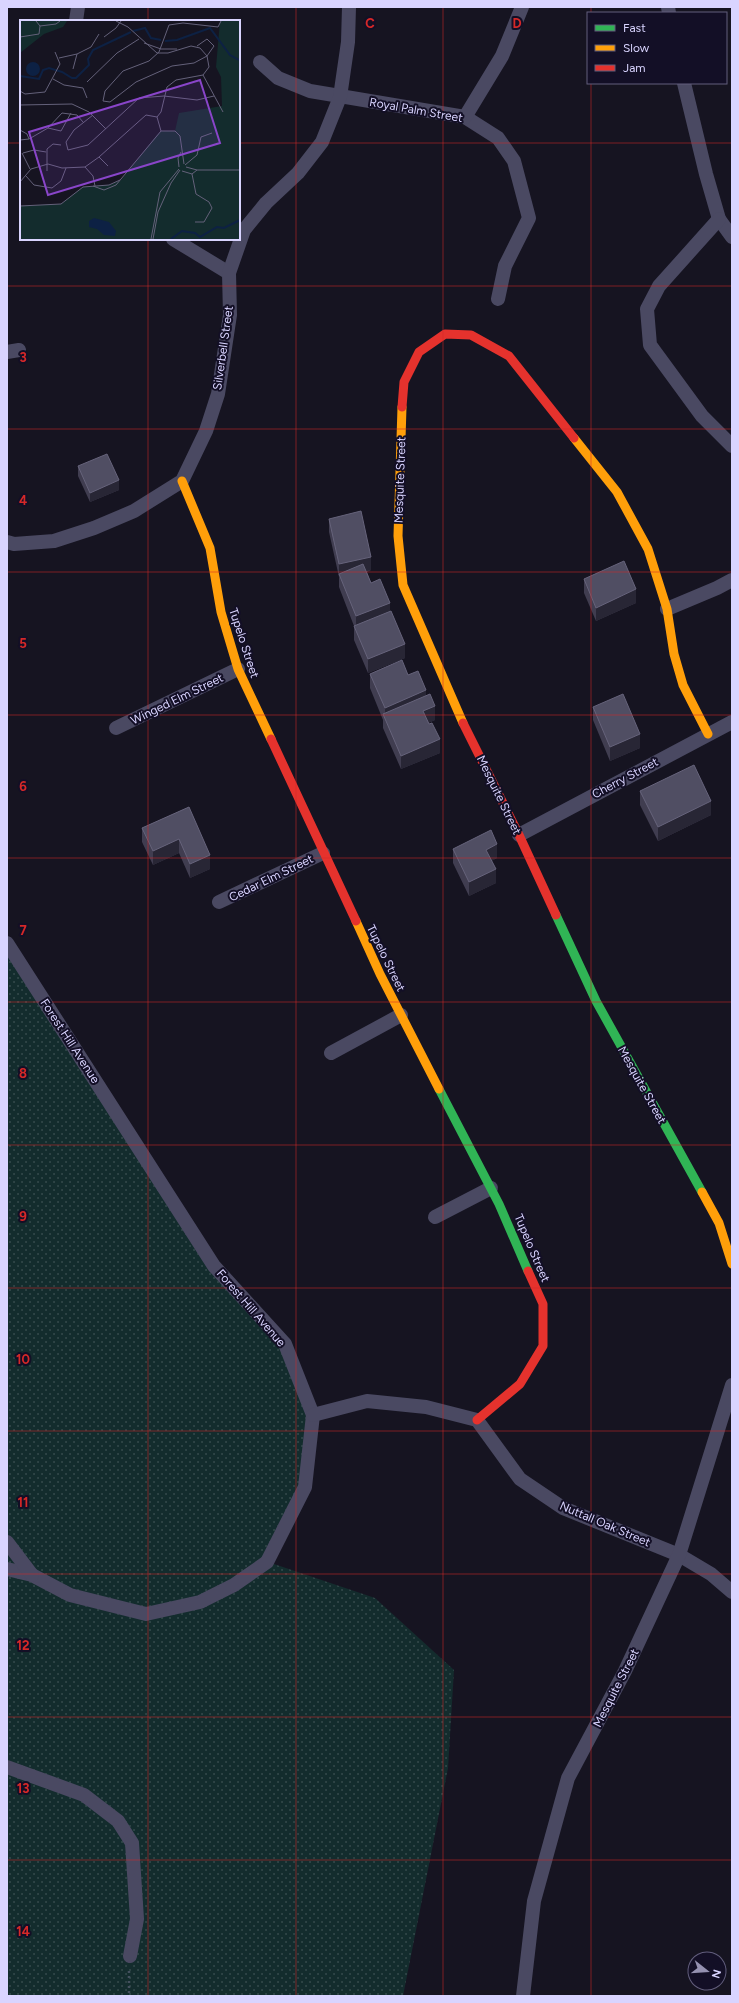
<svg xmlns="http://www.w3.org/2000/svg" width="739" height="2003" viewBox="0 0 739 2003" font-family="Figtree,sans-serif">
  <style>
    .grass { fill: url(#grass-dots) }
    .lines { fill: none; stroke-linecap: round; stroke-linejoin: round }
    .path { stroke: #44505f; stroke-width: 2.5; stroke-dasharray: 2 3; stroke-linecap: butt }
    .street { stroke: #4a4962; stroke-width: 14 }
    .fast { stroke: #30b455; stroke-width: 9 }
    .slow { stroke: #ff9f0a; stroke-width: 9 }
    .jam { stroke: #e5322d; stroke-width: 9 }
    .wall { fill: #403d50 }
    .shaded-wall { fill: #282635 }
    .building { fill: #504e63; stroke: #66637b }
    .grid { fill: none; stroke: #d62828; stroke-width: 1; stroke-opacity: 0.55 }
    .labels { text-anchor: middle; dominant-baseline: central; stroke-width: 4; stroke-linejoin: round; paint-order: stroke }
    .street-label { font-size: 12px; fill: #d9d4ff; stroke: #130f26 }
    .inset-river { fill: none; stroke: #0d2144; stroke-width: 2 }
    .inset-road { fill: none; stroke: #64617a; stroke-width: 1 }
    .view { fill: #8945c9; fill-opacity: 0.15; stroke: #8945c9; stroke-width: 2 }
    .inset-edge { fill: none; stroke: #d9d4ff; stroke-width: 2 }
    .grid-label { font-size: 13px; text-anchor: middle; font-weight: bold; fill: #d62828; stroke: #130f26; stroke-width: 4; stroke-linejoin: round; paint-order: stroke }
  </style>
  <defs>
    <pattern id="grass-dots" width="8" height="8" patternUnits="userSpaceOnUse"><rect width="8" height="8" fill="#132c2d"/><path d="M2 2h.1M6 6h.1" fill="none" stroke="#354a4c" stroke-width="1.8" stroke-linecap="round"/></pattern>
  </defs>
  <rect width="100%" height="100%" fill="#161421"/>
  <!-- grass -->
  <path class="grass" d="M7 943 214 1266 285 1344 313 1415 305 1487 268 1562 375 1598 454 1670 448 1768 403 1996H7Z"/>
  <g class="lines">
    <!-- path -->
    <path class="path" d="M129 1971V1996"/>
    <!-- street -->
    <g class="street">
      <path d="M668 7 669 13"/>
      <path d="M76 21 78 7"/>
      <path d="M260 62 278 78 310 91 465 117 498 138 514 161 529 218 505 266 498 299"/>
      <path d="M684 83 706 174 719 219 732 237"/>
      <path d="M465 117 502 56 522 7"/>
      <path d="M719 219 659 286 647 309 650 345 702 416 732 446"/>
      <path d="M173 239 229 273"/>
      <path d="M7 352 19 350"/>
      <path d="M7 542 14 544 54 541 94 528 134 511 182 481 206 431 218 394 230 315 229 273 244 230 266 203 298 173 322 142 340 97 348 42 349 7"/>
      <path d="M667 609 717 588 732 580"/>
      <path d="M116 728 238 669"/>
      <path d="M519 835 732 722"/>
      <path d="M219 902 323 853"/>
      <path d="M7 943 214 1266 285 1344 313 1415 305 1487 267 1562 234 1585 200 1602 146 1614 70 1595 32 1575 7 1569"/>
      <path d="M331 1053 401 1015"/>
      <path d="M435 1217 491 1188"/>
      <path d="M313 1415 367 1401 426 1407 477 1420 520 1479 563 1508 679 1555 711 1574 732 1592"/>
      <path d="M7 1542 32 1575"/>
      <path d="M7 1767 84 1795 118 1821 132 1843 137 1919 130 1956"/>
      <path d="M523 1996 534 1901 568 1778 625 1671 679 1555 732 1385"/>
    </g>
    <!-- fast -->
    <g class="fast">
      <path d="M556 915 596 1001 702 1192"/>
      <path d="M439 1089 499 1204 528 1271"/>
    </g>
    <!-- slow -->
    <g class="slow">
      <path d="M402 407 398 536 403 585 463 723"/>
      <path d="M574 438 617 492 648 549 667 609 674 654 683 685 708 734"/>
      <path d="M182 481 210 548 221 612 238 669 271 739"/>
      <path d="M356 921 380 974 439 1089"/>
      <path d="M702 1192 719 1223 732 1264"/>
    </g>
    <!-- jam -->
    <g class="jam">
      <path d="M402 407 404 382 419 352 445 334 471 335 509 356 574 438"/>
      <path d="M463 723 519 835 556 915"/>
      <path d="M271 739 356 921"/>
      <path d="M477 1420 520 1384 543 1346V1304L528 1271"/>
    </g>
  </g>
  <!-- wall -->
  <g class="wall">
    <path d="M78 466 119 490 90 502 78 476Z"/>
    <path d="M329 519 371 570 367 572 371 583 390 611 405 658 368 673 354 640V626L339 587V577L329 532Z"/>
    <path d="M584 579 636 603 596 621 584 593Z"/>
    <path d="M370 674 408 675 426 695 435 720 428 723 440 753 401 769 383 728V720L370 688Z"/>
    <path d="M593 707 640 748 610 761 593 720Z"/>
    <path d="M640 791 711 815 658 841 640 805Z"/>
    <path d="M189 807 210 869 190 878 179 853 153 865 142 842V828Z"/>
    <path d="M453 849 497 858 491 861 496 883 469 896 453 863Z"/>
  </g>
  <!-- shaded-wall -->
  <g class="shaded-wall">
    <path d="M119 480V490L90 502V493Z"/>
    <path d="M371 557V570L340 578 339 574V564Z"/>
    <path d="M636 589V603L596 621V608Z"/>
    <path d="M390 603V617L356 630V616Z"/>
    <path d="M405 644V658L368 673V659Z"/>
    <path d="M426 690V704L385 717V708Z"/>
    <path d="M435 706V720L423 725V711Z"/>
    <path d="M640 734V748L610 761V747Z"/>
    <path d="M440 739V753L401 769V756Z"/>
    <path d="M711 801V815L658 841V827Z"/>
    <path d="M179 839V853L153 865V851Z"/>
    <path d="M497 844V858L486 864V850Z"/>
    <path d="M210 855V869L190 878V864Z"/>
    <path d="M496 869V883L469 896V882Z"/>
  </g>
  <!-- building -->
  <g class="building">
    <path d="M107 454 119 480 90 493 78 466Z"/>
    <path d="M361 511 371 557 339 564 329 519Z"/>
    <path d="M624 561 636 589 596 608 584 579Z"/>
    <path d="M363 564 371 583 380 579 390 603 356 616 339 574Z"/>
    <path d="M391 611 405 644 368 659 354 626Z"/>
    <path d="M402 660 408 675 418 671 426 690 385 708 370 674Z"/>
    <path d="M430 694 435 706 423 711 429 724 432 723 440 739 401 756 383 714Z"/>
    <path d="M623 694 640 734 610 747 593 707Z"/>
    <path d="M694 765 711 801 658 827 640 791Z"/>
    <path d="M189 807 210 855 190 864 179 839 153 851 142 828Z"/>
    <path d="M491 830 497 844 486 850 496 869 469 882 453 849Z"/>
  </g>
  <!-- grid -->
  <path class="grid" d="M148 7V21M296 7V1996M443 7V1996M591 7V13M591 83V1996M7 143H21M239 143H732M148 239V1996M7 286H732M7 429H732M7 572H732M7 715H732M7 858H732M7 1002H732M7 1145H732M7 1288H732M7 1431H732M7 1574H732M7 1717H732M7 1860H732"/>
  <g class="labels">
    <!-- street labels -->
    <g class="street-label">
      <text transform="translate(416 110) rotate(10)">Royal Palm Street</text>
      <text transform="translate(223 348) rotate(-82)">Silverbell Street</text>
      <text transform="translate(400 480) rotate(-88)">Mesquite Street</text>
      <text transform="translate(244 643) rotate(72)">Tupelo Street</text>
      <text transform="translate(177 699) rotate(-26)">Winged Elm Street</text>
      <text transform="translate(625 778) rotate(-28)">Cherry Street</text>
      <text transform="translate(499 795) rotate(64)">Mesquite Street</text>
      <text transform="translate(271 878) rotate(-26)">Cedar Elm Street</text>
      <text transform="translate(386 958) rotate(64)">Tupelo Street</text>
      <text transform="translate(70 1041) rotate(57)">Forest Hill Avenue</text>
      <text transform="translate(642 1085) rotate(61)">Mesquite Street</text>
      <text transform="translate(532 1248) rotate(67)">Tupelo Street</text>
      <text transform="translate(251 1308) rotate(49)">Forest Hill Avenue</text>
      <text transform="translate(605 1524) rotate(23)">Nuttall Oak Street</text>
      <text transform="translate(616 1688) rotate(-63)">Mesquite Street</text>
    </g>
  </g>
  <!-- overview -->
  <g transform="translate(20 20)">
    <rect width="220" height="220" fill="#161421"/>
    <path d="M0 1H47L43 7 24 14 0 33ZM200 1H220V219H0V186L41 184 63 167 89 165 101 160 136 116 141 111H155L159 93 202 86 201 57 196 47Z" fill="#132c2d"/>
    <path d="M6 49a7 7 0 1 1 14 0a7 7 0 1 1-14 0ZM74 198 89 202 96 211 95 216 84 215 77 209 69 207V201Z" fill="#0d2144"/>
    <path class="inset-river" d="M113 11 125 8 131 18 141 20M145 21 157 20 190 8 210 35 219 40M0 56 19 59 23 50 29 48 42 52 52 58H56L69 45 68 39 73 30 111 12M151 219 162 211 175 213 180 217 197 207 204 208 220 200"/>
    <path class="inset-road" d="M96 1 108 7 137 33H148L171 26 180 28 187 36 189 47 183 55 156 60 147 67 141 92 137 97 141 111M20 6 36 4 40 1M0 17 19 14 20 6 16 1M84 17 96 8 101 1M124 23 141 29H157M177 26 187 19 194 26 187 36 174 43 152 46 116 62 90 82 83 81 85 71 103 51 129 41 139 32 149 5 163 3 198 7 201 1M57 34 71 27 79 14M39 38 57 34 53 49M183 55 203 92M33 59 44 65 63 68 67 78M67 62 97 33 119 19M0 71 5 74 25 72 40 44 35 32M0 85 52 84 69 92 86 109M73 95 54 110 46 122 48 130 68 125 119 78 144 76 177 80 194 76M28 108 41 111 51 93M0 110 7 114 9 119M0 120 9 119 28 108 42 93 57 95 63 102M2 133 10 149M3 133 14 130 26 132M79 137 88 146M165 145 177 135 181 117 192 113M65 147 79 137 126 95 137 97M159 147 158 138 161 132M166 147 177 150H220M27 151V129L33 124 41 125M162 151 172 154 177 150M172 154 176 174 189 182 192 188 184 202H175M6 156 14 165 32 168 41 161 46 148M0 162 11 149 28 144 42 148 65 147 73 156 75 166M73 166 84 170 96 165 141 111H155L160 116 164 144M0 186 41 184 63 167 89 165 100 160M131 219 140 172 159 149M133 219 138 192 151 163 160 150"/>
    <path class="view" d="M180 60 200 123 28 175 9 112Z"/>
    <rect width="220" height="220" class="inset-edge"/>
  </g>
  <g class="grid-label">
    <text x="370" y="28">C</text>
    <text x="517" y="28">D</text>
    <text x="23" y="362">3</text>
    <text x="23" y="505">4</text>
    <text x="23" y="648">5</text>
    <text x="23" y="791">6</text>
    <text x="23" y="935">7</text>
    <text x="23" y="1078">8</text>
    <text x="23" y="1221">9</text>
    <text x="23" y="1364">10</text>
    <text x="23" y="1507">11</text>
    <text x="23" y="1650">12</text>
    <text x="23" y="1793">13</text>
    <text x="23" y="1936">14</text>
  </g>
  <!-- border -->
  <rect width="739" height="2003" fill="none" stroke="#d9d4ff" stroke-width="16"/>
  <!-- legend -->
  <rect x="587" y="12" width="140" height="72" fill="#130f26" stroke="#625e7d"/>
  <rect x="595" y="25" width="20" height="6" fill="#30b455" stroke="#625e7d"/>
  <text x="623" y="32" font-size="12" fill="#d9d4ff">Fast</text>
  <rect x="595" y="45" width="20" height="6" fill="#ff9f0a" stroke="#625e7d"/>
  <text x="623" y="52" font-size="12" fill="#d9d4ff">Slow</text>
  <rect x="595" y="65" width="20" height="6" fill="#e5322d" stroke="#625e7d"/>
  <text x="623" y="72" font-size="12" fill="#d9d4ff">Jam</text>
  <!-- north arrow -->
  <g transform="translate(707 1971) rotate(107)"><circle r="19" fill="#130f26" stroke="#625e7d"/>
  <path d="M0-3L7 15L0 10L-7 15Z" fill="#9591b1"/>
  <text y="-6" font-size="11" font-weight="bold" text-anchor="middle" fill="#d9d4ff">N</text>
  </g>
</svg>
